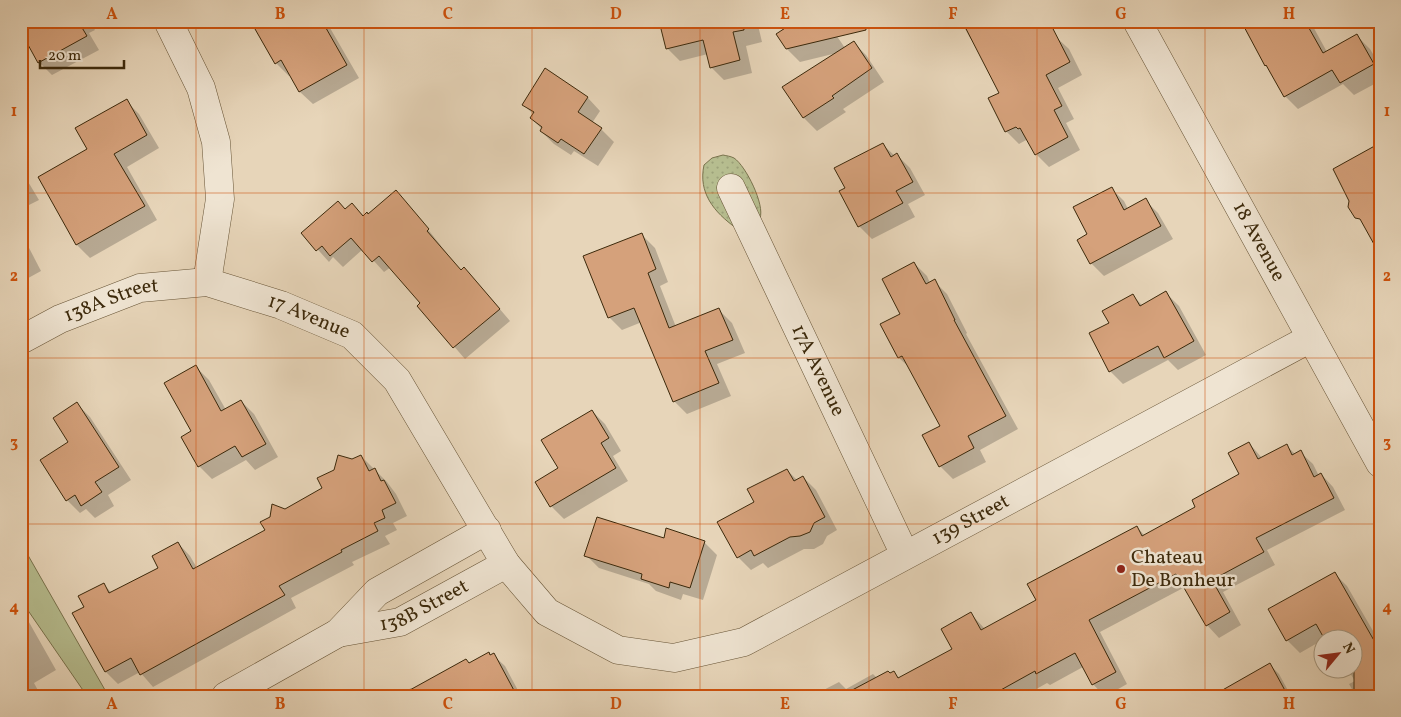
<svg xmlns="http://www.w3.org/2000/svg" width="1401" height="717" viewBox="0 0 1401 717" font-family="Vollkorn,serif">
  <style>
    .grass { fill: url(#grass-dots); stroke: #79734d }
    .green { fill: #b6bd8f; stroke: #79734d }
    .shadow { fill: #0003 }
    .building { fill: #d5a17b; stroke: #3c290b }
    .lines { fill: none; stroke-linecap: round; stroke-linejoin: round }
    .minor-casing { stroke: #675436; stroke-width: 29 }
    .minor { stroke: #efe4d2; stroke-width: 28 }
    .grid { fill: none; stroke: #ce520c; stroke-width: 1; stroke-opacity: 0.55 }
    .poi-dot { fill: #8f2418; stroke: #efe4d2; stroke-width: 2 }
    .labels { text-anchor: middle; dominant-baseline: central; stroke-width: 5; stroke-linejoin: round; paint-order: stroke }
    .street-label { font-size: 20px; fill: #3c290b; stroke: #efe4d2 }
    .poi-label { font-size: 20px; fill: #3c290b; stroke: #efe4d2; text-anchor: start }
    .neatline { fill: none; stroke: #ce520c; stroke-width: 2 }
    .grid-label { font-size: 16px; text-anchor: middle; font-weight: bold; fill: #ce520c }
  </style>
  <defs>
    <pattern id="grass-dots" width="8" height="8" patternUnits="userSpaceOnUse" patternTransform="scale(1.25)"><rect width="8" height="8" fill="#b6bd8f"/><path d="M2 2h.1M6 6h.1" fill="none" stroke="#9da27a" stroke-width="1.8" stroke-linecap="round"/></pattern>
  </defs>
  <rect width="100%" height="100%" fill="#e7d5b9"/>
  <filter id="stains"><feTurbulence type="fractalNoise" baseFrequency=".004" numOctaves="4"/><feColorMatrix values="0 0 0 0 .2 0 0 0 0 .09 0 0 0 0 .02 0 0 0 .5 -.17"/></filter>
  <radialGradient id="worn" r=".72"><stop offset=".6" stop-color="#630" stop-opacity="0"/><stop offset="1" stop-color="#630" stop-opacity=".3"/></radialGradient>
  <!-- grass -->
  <path class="grass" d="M723 155C727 156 730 156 734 158 746 166 765 205 760 218 760 221 757 223 756 225L736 228C714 212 698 193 704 165L712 158Z"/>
  <!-- green -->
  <path class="green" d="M21 543 105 690 93 696H87L27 609 21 597Z"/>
  <!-- shadow -->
  <g class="shadow">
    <path d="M21 21H90L95 30 89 33 99 50 52 75 39 62 21 30Z"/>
    <path d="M276 21H326L359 78 313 104 300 92 290 75 289 76 276 63Z"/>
    <path d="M660 21H757L762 42 746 46 752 73 724 80 711 67 708 54 680 61 667 48Z"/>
    <path d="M961 21H1048L1056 37 1069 49 1082 75 1058 88 1074 119 1066 123 1080 150 1049 167 1036 154 1028 139 1019 144 1006 131 1000 93 975 44 970 38Z"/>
    <path d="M1254 21H1310L1327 52 1357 36 1370 49 1380 66V81L1354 95 1343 84 1298 109 1285 96 1270 70 1266 65Z"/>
    <path d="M828 23 845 48 853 42 866 55 884 82 843 109 846 112 817 131 804 118 784 87 837 53 800 62 787 49Z"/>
    <path d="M545 70 588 98 600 111 592 123 601 129 614 142 598 166 574 151 571 155 554 144 541 131 542 129 531 118 534 115 523 104Z"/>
    <path d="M126 101 139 114 159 148 127 167 157 220 90 258 77 245 89 150Z"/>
    <path d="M882 144 895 156 897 155 910 168 925 195 908 204 915 217 872 239 859 226 847 189Z"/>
    <path d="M21 170 39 200 21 209Z"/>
    <path d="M1111 188 1124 201 1128 209 1145 200 1158 213 1173 239 1104 276 1091 263Z"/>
    <path d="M407 203 461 271 464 268 475 280 510 321 465 359 419 306 422 303 391 267 384 272 363 249 343 267 333 257 329 262 303 233 345 210 352 205 364 216Z"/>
    <path d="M642 235 655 248 668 282 660 286 676 327 719 310 732 323 745 353 717 364 731 396 687 414 674 401 642 322 622 330 609 317Z"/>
    <path d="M21 239 27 244 41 271 21 282Z"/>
    <path d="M914 263 927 276 930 283 934 281 947 294 967 333 966 334 1018 429 980 450 986 462 953 479 940 466 924 436 941 426 911 369 899 358 882 324 901 314Z"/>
    <path d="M1166 293 1179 306 1206 355 1178 370 1168 360 1123 384 1110 371 1090 334 1110 323 1133 296 1143 306Z"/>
    <path d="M196 367 209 380 226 410 241 401 254 414 278 457 255 470 246 460 212 479 199 466 193 432Z"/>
    <path d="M77 404 90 417 131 480 108 495 114 506 95 518 86 509 80 513 67 500 70 443Z"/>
    <path d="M592 411 605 424 621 451 613 456 628 481 564 519 551 506 559 468Z"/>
    <path d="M1249 443 1262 458 1287 446 1295 454 1300 452 1313 464 1319 476 1321 474 1333 487 1345 510 1267 550 1275 565 1223 592 1241 625 1219 638 1207 625 1185 587 1100 632 1127 684 1106 696H1104L1093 684 1083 667 1050 685 1047 683 1024 696H812L839 682 846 689 873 674 877 678 894 672 900 679 954 649 971 614 985 629 1038 601 1137 527 1145 536 1197 508 1241 475Z"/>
    <path d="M361 456 387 482 396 494 407 516 393 523 397 530 385 536 390 544 352 562 354 565 291 598 296 608 153 687 140 672 118 684 106 672 74 613 86 607 103 584 112 593 159 568 178 543 190 556 197 568 266 530 285 510 324 489 352 461Z"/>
    <path d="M787 470 797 480 803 477 816 490 837 530 827 536 823 544 814 549H804L768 568 763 563 751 570 738 557 756 502Z"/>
    <path d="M664 539 704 542 717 555 703 600 683 594 681 600 656 591 649 584 599 568 586 555Z"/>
    <path d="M1334 573 1347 586 1380 643V696H1356L1349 684 1355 681 1348 670H1354V640L1326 638 1300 653 1287 640Z"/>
    <path d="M21 608 56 670 34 683 41 696H21Z"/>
    <path d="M493 655 505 666 521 696H388L399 690 403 693 411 688 412 690Z"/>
    <path d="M1270 665 1279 674 1291 696H1214Z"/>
  </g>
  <!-- building -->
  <g class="building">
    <path d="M21 21H78L87 36 38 63 21 32Z"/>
    <path d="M269 21H322L347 65 299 92 281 60 275 64 255 29Z"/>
    <path d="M659 21H743L744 30 733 32 740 60 710 68 703 40 666 49Z"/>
    <path d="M796 21H865L866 30 786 49 776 34Z"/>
    <path d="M962 21H1049L1070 62 1046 75 1062 106 1054 110 1068 137 1035 155 1020 128 1018 129 1016 127 1005 132 988 98 999 93Z"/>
    <path d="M1241 21H1305L1323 53 1357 34 1374 64 1340 83 1332 70 1284 97 1266 65 1265 66Z"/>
    <path d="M854 41 872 68 832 96 834 98 803 118 782 87Z"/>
    <path d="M545 68 588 97 578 112 602 128 584 154 561 139 558 143 540 131 542 127 530 118 534 112 522 105Z"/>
    <path d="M127 99 147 135 114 154 145 206 76 245 38 177 87 149 75 128Z"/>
    <path d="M883 143 891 157 897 153 913 182 896 191 903 203 858 227 839 191 845 188 834 168Z"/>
    <path d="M1380 143V255L1360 219 1355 218 1348 207 1349 201 1333 169Z"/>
    <path d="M1112 187 1124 210 1146 198 1161 226 1090 264 1077 240 1087 234 1073 207Z"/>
    <path d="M396 190 429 229 427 231 461 270 464 267 500 309 453 348 417 306 420 303 379 256 372 262 351 238 330 256 322 246 316 251 301 233 338 201 345 209 352 203 363 216 367 212 368 214Z"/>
    <path d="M642 233 656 269 648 273 669 328 719 308 733 340 705 351 719 383 673 402 634 308 608 318 583 256Z"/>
    <path d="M914 262 926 284 935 279 955 320H954L1006 416 968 436 974 448 939 467 922 435 940 426 902 356 898 358 880 324 900 314 882 279Z"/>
    <path d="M1166 291 1194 341 1164 358 1158 346 1109 372 1089 333 1109 323 1102 311 1133 294 1140 306Z"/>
    <path d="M196 365 221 411 241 400 266 444 242 457 235 446 198 467 181 437 191 431 164 383Z"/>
    <path d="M77 402 119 467 95 482 102 492 81 506 75 495 66 501 40 460 68 442 53 418Z"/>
    <path d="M592 410 609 438 601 443 616 468 550 507 535 482 558 468 541 440Z"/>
    <path d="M1249 442 1258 459 1287 444 1292 455 1301 450 1314 477 1321 473 1334 498 1256 538 1264 552 1212 580 1230 612 1206 626 1176 574 1089 620 1116 672 1092 685 1075 653 1036 674 1035 671 990 696H841L888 671 890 673 894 671 898 678 952 649 941 629 971 612 981 630 1036 600 1027 584 1137 526 1142 536 1195 507 1192 500 1239 474 1228 453Z"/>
    <path d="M338 455 352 459 361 455 369 471 375 468 381 481 384 480 396 503 382 510 385 518 374 523 378 531 341 550 342 552 279 586 285 595 140 675 131 658 105 672 72 613 84 607 78 596 104 583 109 593 158 568 152 556 178 542 193 569 265 530 260 522 270 517 272 504 285 509 322 488 317 478 334 470Z"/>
    <path d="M787 469 794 481 803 476 825 517 814 523 810 532 800 536 790 537 754 556 751 550 737 558 717 522 754 502 747 489Z"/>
    <path d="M597 517 664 538 666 528 705 541 690 588 670 582 669 588 641 579 642 574 584 556Z"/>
    <path d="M1335 572 1380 651V696H1354V640H1325L1316 624 1286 641 1268 609Z"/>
    <path d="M489 652 490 655 494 653 517 696H399L466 659 469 663Z"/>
    <path d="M1270 663 1288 696H1212Z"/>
  </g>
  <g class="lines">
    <defs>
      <g id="minor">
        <path d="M168 21 201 88 216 142 220 199 207 282"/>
        <path id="s1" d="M1137 21 1380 463"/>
        <path id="s2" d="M731 188 905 555"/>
        <path id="s3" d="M21 340 60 319 140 288 207 282 281 305 352 335 397 380 506 564 547 612 618 650 674 658 744 642 1311 338"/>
        <path id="s4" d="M338 633 400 622 506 564"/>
        <path d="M226 696 338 633 377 592 487 530"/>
      </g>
    </defs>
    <!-- minor casing -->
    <use href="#minor" class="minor-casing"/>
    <!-- minor -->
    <use href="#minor" class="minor"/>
  </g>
  <!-- grid -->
  <path class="grid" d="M196 21V696M364 21V696M532 21V696M700 21V696M869 21V696M1037 21V696M1205 21V696M21 193H1380M21 358H1380M21 524H1380"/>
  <!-- markers -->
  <circle class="poi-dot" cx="1121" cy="569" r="5"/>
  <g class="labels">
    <!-- street labels -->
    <g class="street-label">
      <text stroke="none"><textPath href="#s1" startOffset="252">18 Avenue</textPath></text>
      <text stroke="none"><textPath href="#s3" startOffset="99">138A Street</textPath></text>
      <text stroke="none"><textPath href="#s3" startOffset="305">17 Avenue</textPath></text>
      <text stroke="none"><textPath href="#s2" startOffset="202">17A Avenue</textPath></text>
      <text stroke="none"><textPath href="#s3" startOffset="1159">139 Street</textPath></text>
      <text stroke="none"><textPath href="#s4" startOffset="91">138B Street</textPath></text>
    </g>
    <!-- poi labels -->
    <g class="poi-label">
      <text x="1131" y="558">Chateau<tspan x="1131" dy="23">De Bonheur</tspan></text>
    </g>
  </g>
  <!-- margin -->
  <rect width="1401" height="717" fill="none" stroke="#e7d5b9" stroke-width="55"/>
  <!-- north arrow -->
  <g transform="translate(1338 654) rotate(61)"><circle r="24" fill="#efe4d2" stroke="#a79982"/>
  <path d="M0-4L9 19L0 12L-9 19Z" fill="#8f2418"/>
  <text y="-8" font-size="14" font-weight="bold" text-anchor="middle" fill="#3c290b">N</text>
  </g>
  <!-- scale -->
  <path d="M40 60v8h84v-8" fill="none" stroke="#3c290b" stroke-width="2.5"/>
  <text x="48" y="60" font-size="15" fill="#3c290b" stroke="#efe4d2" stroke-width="4" paint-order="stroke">20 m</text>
  <rect x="28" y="28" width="1346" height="662" class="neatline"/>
  <g class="grid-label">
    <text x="112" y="19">A</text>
    <text x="280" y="19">B</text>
    <text x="448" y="19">C</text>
    <text x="616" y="19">D</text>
    <text x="785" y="19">E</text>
    <text x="953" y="19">F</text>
    <text x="1121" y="19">G</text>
    <text x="1289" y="19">H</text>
    <text x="14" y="116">1</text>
    <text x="1387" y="116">1</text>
    <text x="14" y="281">2</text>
    <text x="1387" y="281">2</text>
    <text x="14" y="447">3</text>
    <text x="1387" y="447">3</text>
    <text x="14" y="612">4</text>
    <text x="1387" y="612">4</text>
    <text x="112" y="709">A</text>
    <text x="280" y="709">B</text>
    <text x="448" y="709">C</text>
    <text x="616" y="709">D</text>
    <text x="785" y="709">E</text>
    <text x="953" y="709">F</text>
    <text x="1121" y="709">G</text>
    <text x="1289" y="709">H</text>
  </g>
  <rect width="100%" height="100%" filter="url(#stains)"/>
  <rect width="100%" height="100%" fill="url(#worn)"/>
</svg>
